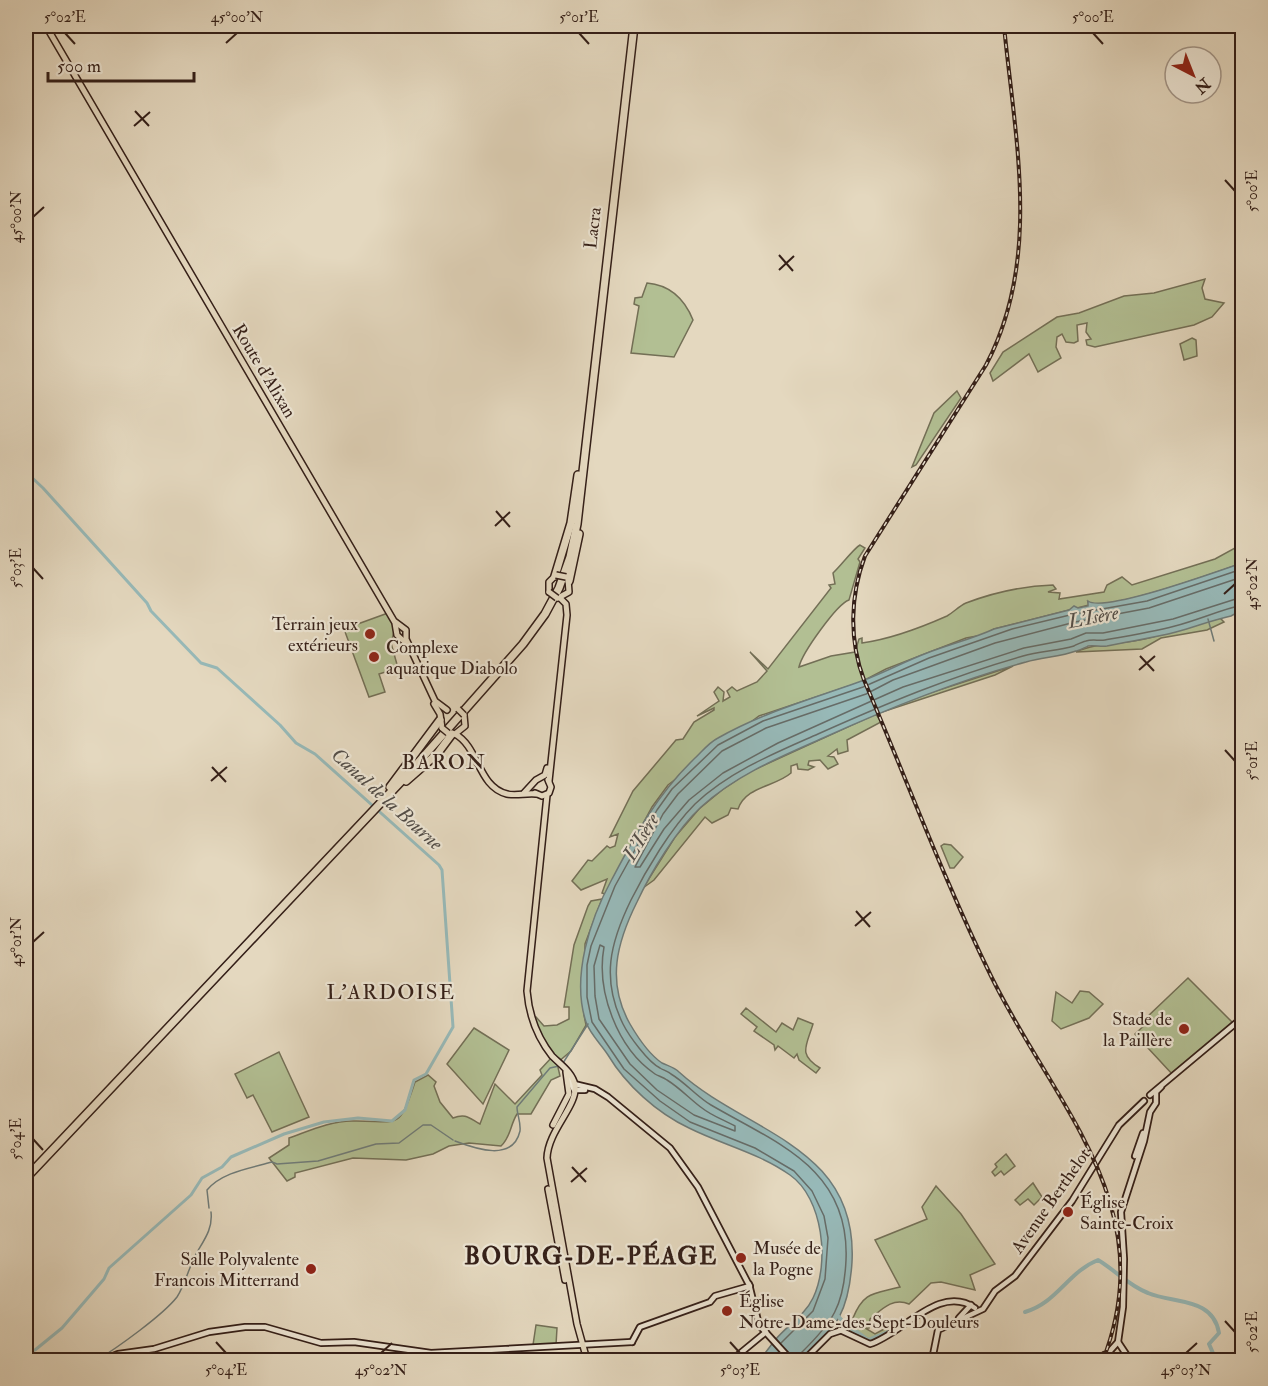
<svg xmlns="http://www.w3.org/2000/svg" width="1268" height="1386" viewBox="0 0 1268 1386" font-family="'IM FELL Double Pica',serif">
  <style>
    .green { fill: #b2bf93; stroke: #736f56; stroke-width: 1.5 }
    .water { fill: #97b9b8; stroke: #6f7b78; stroke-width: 1.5 }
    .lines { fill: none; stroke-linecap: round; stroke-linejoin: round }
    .shore { stroke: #666c68; stroke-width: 1.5 }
    .stream { stroke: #6f7b78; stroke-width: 1.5 }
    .canal { stroke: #97b9b8; stroke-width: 3 }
    .river { stroke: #97b9b8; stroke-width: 4 }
    .secondary-casing { stroke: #341f18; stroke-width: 8 }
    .primary-casing { stroke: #341f18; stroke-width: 8 }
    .highway-casing { stroke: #341f18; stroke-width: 10 }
    .secondary { stroke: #ede6d5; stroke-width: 4.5 }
    .primary { stroke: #e4d8bf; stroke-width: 5 }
    .highway { stroke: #e4d8bf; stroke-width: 7 }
    .rail-casing { stroke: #341f18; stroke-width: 4 }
    .rail { stroke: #ede6d5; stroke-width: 1.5; stroke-dasharray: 4.5; stroke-linecap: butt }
    .primary-bridge-casing { stroke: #341f18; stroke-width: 8; stroke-linecap: butt }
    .primary-bridge { stroke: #e4d8bf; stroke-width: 5 }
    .ticks { fill: none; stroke: #341f18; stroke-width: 2 }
    .poi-dot { fill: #8f2418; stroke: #ede6d5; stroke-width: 2 }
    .labels { text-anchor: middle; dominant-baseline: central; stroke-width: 4.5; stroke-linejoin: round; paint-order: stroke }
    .street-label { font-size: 18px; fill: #341f18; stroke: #ede6d5 }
    .poi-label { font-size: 18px; fill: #341f18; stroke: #ede6d5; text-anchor: start }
    .water-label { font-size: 20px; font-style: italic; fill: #524d48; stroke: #ede6d5 }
    .quarter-label { font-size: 21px; letter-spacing: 1.5px; fill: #341f18; stroke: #ede6d5 }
    .district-label { font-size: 24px; font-weight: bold; letter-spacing: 1.5px; fill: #341f18; stroke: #ede6d5 }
    .neatline { fill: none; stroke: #341f18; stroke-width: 2 }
    .ticks-label { font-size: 15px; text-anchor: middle; fill: #341f18 }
  </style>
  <rect width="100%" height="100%" fill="#e4d8bf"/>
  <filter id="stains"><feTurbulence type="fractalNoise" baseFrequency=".00333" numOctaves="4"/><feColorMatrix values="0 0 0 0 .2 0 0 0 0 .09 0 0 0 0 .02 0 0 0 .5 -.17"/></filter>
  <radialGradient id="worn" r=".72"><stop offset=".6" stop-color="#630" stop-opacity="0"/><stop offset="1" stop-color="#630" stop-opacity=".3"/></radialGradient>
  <!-- green -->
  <g class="green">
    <path d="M1205 279 1202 288 1205 299 1224 303 1212 317 1194 325 1095 347 1087 345 1086 340 1091 339 1086 332 1087 323 1077 325 1078 341 1074 343 1066 342 1062 334 1057 337 1056 347 1061 358 1038 372 1029 354 993 381 990 373 1003 352 1057 317 1079 313 1124 296 1154 293Z"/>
    <path d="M647 283C670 285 685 300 693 320L674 357 631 353 639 306 634 304 635 298 642 297Z"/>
    <path d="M1192 338 1196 340 1197 356 1184 360 1180 344Z"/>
    <path d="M957 391 961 398 916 465 912 467 934 413Z"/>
    <path d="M1242 541V563L1237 565C1213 573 1104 613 1088 602L1089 605 994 629 983 635 966 638 886 669 861 682 759 716 668 785 652 807 605 894 602 893 607 879 581 890 572 881 588 860 592 861 607 846 610 848 615 846 618 834 610 837 633 791 676 740 683 739 694 722 714 710V708L697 716 719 701 714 692 718 687 724 692 723 701 730 697 727 691 732 687 737 691 757 682 767 671 750 652 768 669 831 588 829 585 835 584 833 573C841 566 853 549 860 545L865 548 858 559 860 562 849 600C837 604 802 653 799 667L831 656 855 652 859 639 862 638V643C891 639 920 628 947 616 954 612 959 606 966 603 995 592 1023 586 1053 585L1056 589 1048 592 1060 593 1059 599 1104 592 1107 585 1122 577 1132 585 1215 559 1237 547Z"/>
    <path d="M388 613 395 628 391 643 398 668 379 674 385 692 369 697 344 629Z"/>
    <path d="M1220 618 1224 622 1207 630 1161 638 1142 649 1076 652C1095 643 1118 644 1139 640 1167 635 1193 624 1220 618Z"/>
    <path d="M1013 666 995 675 882 712 908 700Z"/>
    <path d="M876 714 881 722 847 740 848 751 838 754 837 749 828 756 834 757 838 764 828 769 820 760 809 761 808 765 814 767 808 770 798 769 797 764 791 766V773C775 787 746 786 738 809L731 808 728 815 712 823 705 817 654 880 643 888 675 837 699 809 722 790 747 773Z"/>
    <path d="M944 844 951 845 963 857 954 868H950L941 846Z"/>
    <path d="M602 899 585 944 584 1015 586 1025 571 1051 557 1063 560 1076 551 1080 531 1114H517C510 1125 511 1137 501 1146L469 1143 449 1146 433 1154 406 1160 353 1158 295 1173V1177L287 1181 269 1158 289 1145V1138C309 1131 330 1121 352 1121 399 1120 398 1133 415 1082L428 1075 436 1082 434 1086 440 1102 453 1118C466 1113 469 1118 480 1124L495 1084 515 1104 542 1075 540 1070 553 1056 533 1019 536 1017 544 1026 557 1025 569 1019V1007H564L574 945 588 906 591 901Z"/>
    <path d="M1188 978 1233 1023 1173 1075 1135 1034 1149 1021 1146 1018Z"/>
    <path d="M1080 991 1089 992 1103 1004 1089 1018 1061 1029 1052 1021 1056 992 1072 1003Z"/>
    <path d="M746 1008 776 1032 782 1023 793 1030 798 1018 813 1024C806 1047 798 1054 820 1068L816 1073 799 1060 797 1054 794 1058 778 1046 775 1050 774 1045 754 1031 757 1027 741 1014Z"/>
    <path d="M474 1028 509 1050 483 1104 447 1064Z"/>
    <path d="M279 1052 309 1117 272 1132 253 1095 247 1098 235 1074Z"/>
    <path d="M1006 1154 1015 1166 1004 1175 1001 1171 995 1176 992 1172 997 1167 995 1164Z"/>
    <path d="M1033 1183 1042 1197 1034 1205 1028 1199 1020 1205 1015 1200Z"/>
    <path d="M936 1186 961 1214 995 1264 970 1275 975 1290 941 1282 931 1283 909 1304C893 1297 882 1309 870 1319L869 1328H865L875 1334 886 1328 889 1333 869 1342 845 1329 852 1320 855 1322 853 1318C864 1291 874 1294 900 1287L875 1240 927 1219 922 1207Z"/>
    <path d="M536 1325 557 1328 556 1345H533Z"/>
  </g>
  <!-- water -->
  <path class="water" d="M1242 563V610L1231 616C1212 620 1195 627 1176 632 1153 638 1130 641 1107 646 1101 647 1094 645 1088 646 1087 647 1077 651 1076 651 1060 657 1042 657 1026 662 956 681 889 708 823 738 780 757 736 775 701 807 677 829 651 872 637 902 617 942 606 982 630 1024 637 1036 650 1055 662 1063 668 1066 674 1067 679 1072 746 1133 858 1145 852 1262 849 1311 837 1328 802 1360H759C765 1354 770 1346 776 1339 788 1325 805 1315 813 1298 830 1263 823 1198 790 1175 759 1153 723 1145 689 1128 657 1113 626 1085 608 1055 601 1044 590 1034 586 1022 571 977 590 919 612 879 636 834 656 796 693 760 701 753 708 743 718 738 762 713 808 700 856 683 880 675 903 662 927 653 950 644 972 639 994 629L1069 610 1074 606 1078 608 1088 606V601C1104 613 1218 571 1242 563Z"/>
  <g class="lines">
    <!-- shore -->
    <g class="shore">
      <path d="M1242 577 1149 608 1075 622 995 643 893 680 866 694 766 728 722 751 678 794 663 814 635 867H640L664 829 689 800 723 773 778 743 876 699 903 687 1024 648 1071 639 1086 633H1103L1173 619 1242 597"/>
      <path d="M600 945 604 947C596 991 617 1048 655 1074 658 1076 663 1077 667 1080 680 1088 691 1100 702 1108 712 1116 724 1120 735 1126V1131L694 1115 657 1090 630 1064 599 1019 595 996 594 966Z"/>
      <path d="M781 1343 813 1311 825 1279 828 1238 824 1216 812 1191 794 1171 755 1148 690 1122 660 1101 624 1069 592 1022 587 997V965L591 946 615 886 657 810 672 789 718 745 763 721 863 687 929 658 1012 629 1074 614 1147 601 1242 569"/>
      <path d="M799 1360 800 1354C833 1322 844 1306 846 1260 850 1168 776 1143 711 1105 697 1097 686 1083 671 1074 668 1071 663 1070 660 1068 648 1062 629 1036 623 1024 601 979 610 943 631 900 646 870 671 828 695 804 730 771 775 753 818 734 885 704 952 676 1023 656 1040 651 1058 651 1074 646 1075 645 1085 641 1086 641 1092 639 1099 641 1105 640 1128 636 1152 632 1175 626 1198 620 1220 610 1242 605"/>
    </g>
    <!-- stream -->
    <g class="stream">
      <path d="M1208 619 1214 641"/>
      <path d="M563 1063 588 1024"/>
      <path d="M455 1141C476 1149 513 1162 520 1131 521 1122 517 1115 517 1107L550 1068 559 1066"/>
      <path d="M209 1208 207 1190C222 1172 251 1168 272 1162L277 1164 318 1161 376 1144 399 1143 423 1125H431L453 1140"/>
      <path d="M97 1360C117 1348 163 1315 177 1297 185 1285 189 1267 196 1254 204 1240 213 1229 211 1212"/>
    </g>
    <!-- canal -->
    <g class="canal">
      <path d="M26 458V465"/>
      <path d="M26 472 43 488 147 603 151 611 201 663 217 668 280 725 296 743 315 754 439 865 442 870 453 1027 426 1074 414 1080 405 1110 392 1121 358 1118 324 1122 284 1134 231 1157 222 1167 202 1178 191 1195 109 1268 104 1279 62 1328 35 1350 26 1354"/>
    </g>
    <!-- river -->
    <g class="river">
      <path d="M1025 1312C1057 1303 1068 1272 1098 1260 1115 1270 1129 1286 1148 1293 1174 1304 1213 1297 1219 1333L1209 1344 1216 1360"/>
      <path d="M838 1316 844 1323 868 1340 888 1332"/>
    </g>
    <defs>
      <g id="secondary">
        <path d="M568 1078 574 1090H585"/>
        <path d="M574 1084 595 1089 608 1097 670 1148 698 1187 748 1283"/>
        <path d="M1150 1095 1242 1018"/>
        <path d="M1135 1156 1143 1133"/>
        <path d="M749 1284 759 1325 791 1360"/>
        <path d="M959 1318 971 1305"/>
        <path d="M840 1330 870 1344C903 1334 939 1283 975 1308"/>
        <path d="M632 1342 640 1327 710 1302 715 1296 750 1286"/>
        <path d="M1118 1342 1130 1360"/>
        <path d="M1109 1352 1118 1342 1123 1307 1124 1259 1121 1212 1144 1141 1150 1112 1156 1103V1092L1161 1087"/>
        <path d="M103 1360 118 1354 154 1349 209 1332 245 1327H265L321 1343 354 1342 431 1353 632 1342"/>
        <path d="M732 1360 766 1332"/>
        <path d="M804 1360 830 1334 842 1330"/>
        <path d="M932 1360 938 1330 983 1309 995 1291 1015 1276 1072 1201 1119 1125 1144 1101"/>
        <path d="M1098 1360 1104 1355"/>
      </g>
      <g id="primary">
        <path d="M46 26 394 621 406 630V639L435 701 447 710"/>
        <path d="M549 592V582L556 575"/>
        <path d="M558 598 569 592 568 579"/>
        <path d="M395 623 397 635 407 644"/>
        <path d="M434 704 440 714 442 728"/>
        <path d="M455 734C479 747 478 787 507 794 516 796 526 793 536 794"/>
        <path d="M455 734 465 726 464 715"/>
        <path d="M549 781 567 615 566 604 560 598"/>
        <path d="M524 793 536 780 545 775 547 768"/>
        <path d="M535 793 542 796 549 793 551 787 548 780"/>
        <path d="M547 795 527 991C529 1016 537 1037 552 1056 561 1065 572 1072 575 1085 578 1106 548 1130 547 1158L577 1324 587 1360"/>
        <path d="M553 1125 569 1094 566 1072"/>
        <path d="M548 1189 565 1280"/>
      </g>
      <g id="highway">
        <path d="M555 576 571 523 578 475"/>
        <path d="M569 581 579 534"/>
        <path d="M406 781 437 754 452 734"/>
        <path d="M390 787 440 720"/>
        <path d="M26 1178 408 774 523 644 545 614 559 588 570 557 577 524 634 26"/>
      </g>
    </defs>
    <!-- secondary casing -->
    <use href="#secondary" class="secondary-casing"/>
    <!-- primary casing -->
    <use href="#primary" class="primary-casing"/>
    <!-- highway casing -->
    <use href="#highway" class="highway-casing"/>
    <!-- secondary -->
    <use href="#secondary" class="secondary"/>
    <!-- primary -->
    <use href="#primary" class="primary"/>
    <!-- highway -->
    <use href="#highway" class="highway"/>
    <defs>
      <path id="rail" d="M1004 26C1015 139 1042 259 986 365L865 556C850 596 849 640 864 680 906 778 944 880 991 976 1054 1105 1163 1205 1103 1360"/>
    </defs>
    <!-- rail casing -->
    <use href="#rail" class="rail-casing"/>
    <!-- rail -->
    <use href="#rail" class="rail"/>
    <defs>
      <g id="primary-bridge">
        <path d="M556 575 566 577"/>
        <path d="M549 592 557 598"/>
        <path d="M458 709 464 715"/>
        <path d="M442 728 448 733"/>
      </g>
    </defs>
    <!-- primary-bridge casing -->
    <use href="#primary-bridge" class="primary-bridge-casing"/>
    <!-- primary-bridge -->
    <use href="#primary-bridge" class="primary-bridge"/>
  </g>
  <!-- ticks -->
  <path class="ticks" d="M65 33 75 44M579 33 589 44M1093 33 1103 44M226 43 237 33M135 111 149 126M134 126 150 112M1225 180 1235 191M33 217 44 207M779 255 793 271M779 270 794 256M496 511 510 527M495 526 510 512M33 568 43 579M1224 594 1235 584M1140 656 1154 671M1139 670 1155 656M1225 750 1235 761M212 767 226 782M211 781 227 767M856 911 870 927M855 926 871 912M33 942 44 932M33 1139 43 1150M572 1167 586 1182M571 1182 587 1168M1225 1321 1235 1332M216 1342 226 1353M730 1342 740 1353M381 1353 392 1343M1186 1353 1197 1343"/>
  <!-- markers -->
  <g class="poi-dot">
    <circle cx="370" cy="634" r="6"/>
    <circle cx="374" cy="657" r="6"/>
    <circle cx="1184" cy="1029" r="6"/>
    <circle cx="1068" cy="1212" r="6"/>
    <circle cx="741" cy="1258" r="6"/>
    <circle cx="311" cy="1269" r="6"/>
    <circle cx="727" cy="1311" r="6"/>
  </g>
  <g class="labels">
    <!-- street labels -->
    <g class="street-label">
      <text transform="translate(593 228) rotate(-83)">Lacra</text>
      <text transform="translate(264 371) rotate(59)">Route d'Alixan</text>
      <text transform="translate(1051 1201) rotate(-55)">Avenue Berthelot</text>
    </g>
    <!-- poi labels -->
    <g class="poi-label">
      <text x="358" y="624" text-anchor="end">Terrain jeux<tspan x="358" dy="21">extérieurs</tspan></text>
      <text x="386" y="647">Complexe<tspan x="386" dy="21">aquatique Diabolo</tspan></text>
      <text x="1172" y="1019" text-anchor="end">Stade de<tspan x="1172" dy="21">la Paillère</tspan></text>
      <text x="1080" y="1202">Église<tspan x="1080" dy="21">Sainte-Croix</tspan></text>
      <text x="753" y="1248">Musée de<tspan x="753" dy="21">la Pogne</tspan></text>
      <text x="299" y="1259" text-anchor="end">Salle Polyvalente<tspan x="299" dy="21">Francois Mitterrand</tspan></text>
      <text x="739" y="1301">Église<tspan x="739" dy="21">Notre-Dame-des-Sept-Douleurs</tspan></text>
    </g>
    <!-- water labels -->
    <g class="water-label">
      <text transform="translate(1093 617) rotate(-11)">L'Isère</text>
      <text transform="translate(387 799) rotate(42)">Canal de la Bourne</text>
      <text transform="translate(641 837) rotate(-59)">L'Isère</text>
    </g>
    <!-- quarter labels -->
    <g class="quarter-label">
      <text x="444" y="762">BARON</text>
      <text x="391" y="992">L'ARDOISE</text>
    </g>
    <!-- district labels -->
    <g class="district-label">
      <text x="591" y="1256">BOURG-DE-PÉAGE</text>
    </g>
  </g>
  <!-- margin -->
  <rect width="1268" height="1386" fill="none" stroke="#e4d8bf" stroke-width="66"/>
  <!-- north arrow -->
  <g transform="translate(1193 75) rotate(138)"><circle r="28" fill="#ede6d5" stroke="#a39689" stroke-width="1.5"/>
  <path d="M0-4.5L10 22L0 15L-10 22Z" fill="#8f2418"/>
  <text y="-9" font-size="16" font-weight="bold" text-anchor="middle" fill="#341f18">N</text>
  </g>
  <!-- scale -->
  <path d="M48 72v9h146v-9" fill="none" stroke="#341f18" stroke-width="3"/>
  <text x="57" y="72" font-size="18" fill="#341f18" stroke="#ede6d5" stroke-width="4.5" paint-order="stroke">500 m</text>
  <rect x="33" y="33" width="1202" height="1320" class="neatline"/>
  <g class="ticks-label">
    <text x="65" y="22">5°02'E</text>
    <text x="237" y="22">45°00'N</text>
    <text x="579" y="22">5°01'E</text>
    <text x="1093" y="22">5°00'E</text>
    <text transform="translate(1252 191) rotate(-90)" y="5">5°00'E</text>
    <text transform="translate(16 217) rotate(-90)" y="5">45°00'N</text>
    <text transform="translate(16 568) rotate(-90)" y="5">5°03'E</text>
    <text transform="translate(1252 584) rotate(-90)" y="5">45°02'N</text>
    <text transform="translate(1252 761) rotate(-90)" y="5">5°01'E</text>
    <text transform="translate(16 942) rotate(-90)" y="5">45°01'N</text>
    <text transform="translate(16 1139) rotate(-90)" y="5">5°04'E</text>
    <text transform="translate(1252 1332) rotate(-90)" y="5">5°02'E</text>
    <text x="226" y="1375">5°04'E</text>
    <text x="381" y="1375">45°02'N</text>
    <text x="740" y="1375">5°03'E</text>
    <text x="1186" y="1375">45°03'N</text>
  </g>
  <rect width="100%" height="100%" filter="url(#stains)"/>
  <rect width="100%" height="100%" fill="url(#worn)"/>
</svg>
